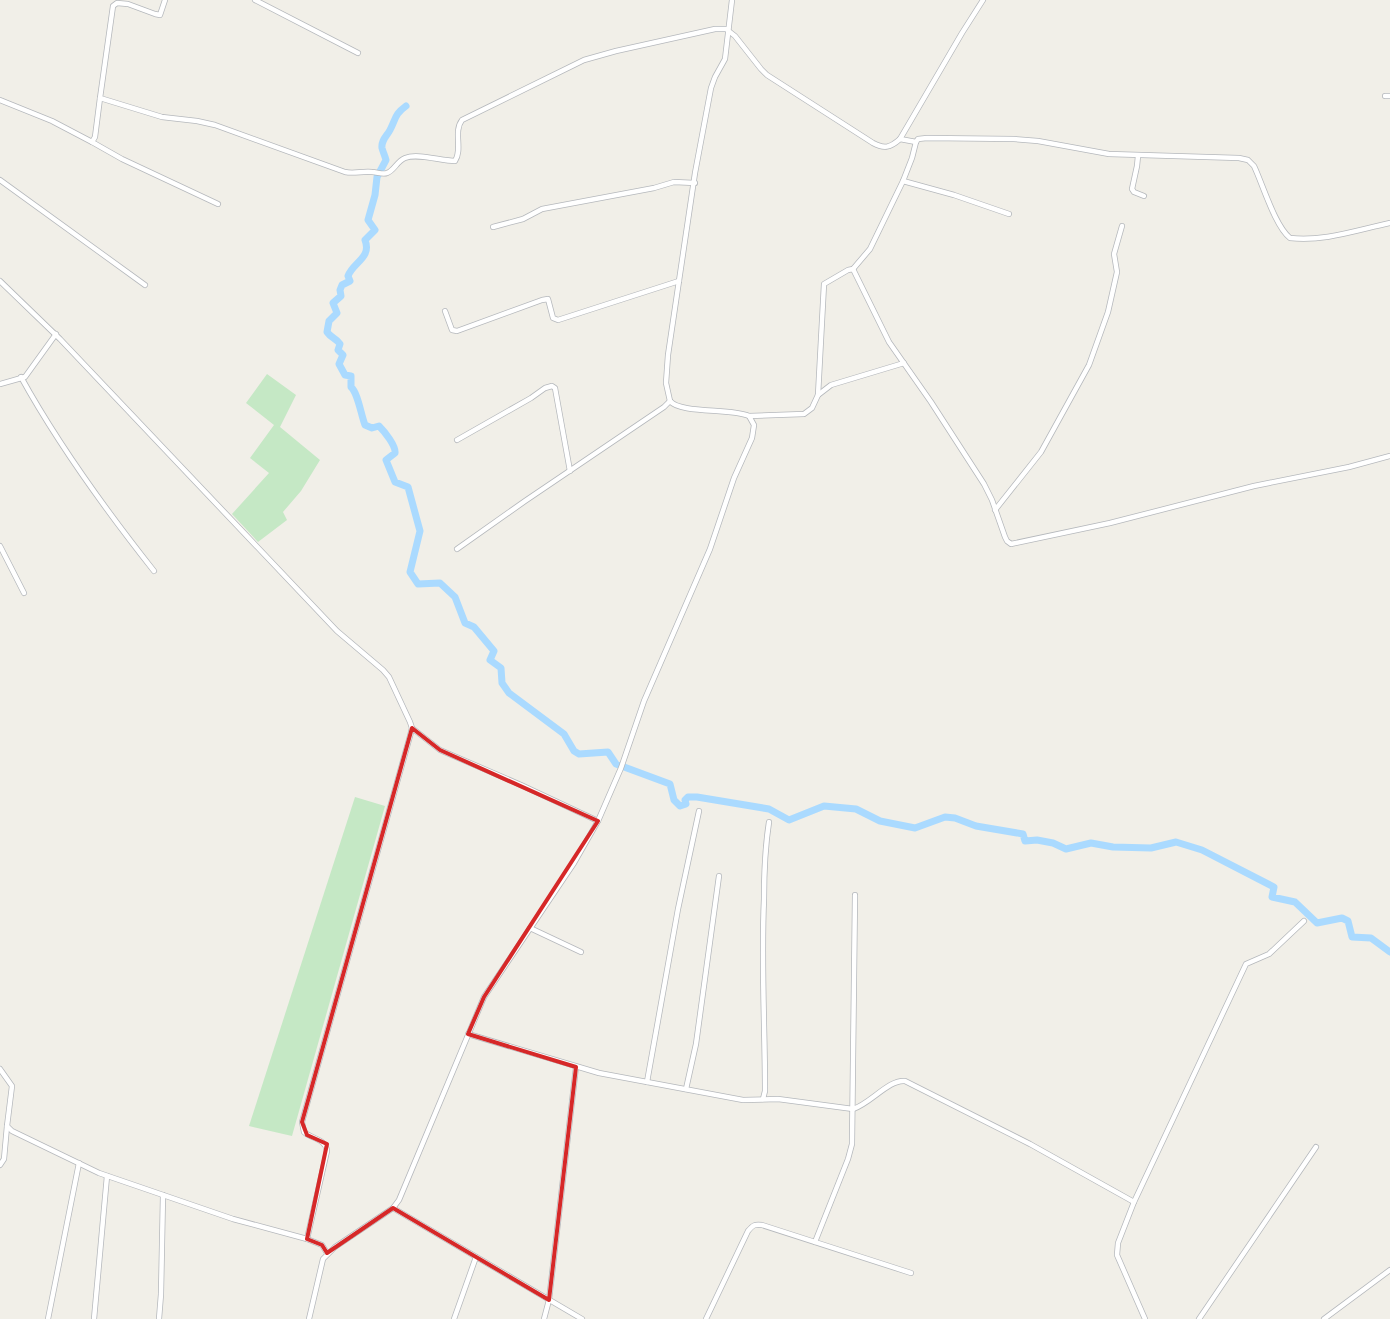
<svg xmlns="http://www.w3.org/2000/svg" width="1390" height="1319" viewBox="0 0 1390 1319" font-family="Quicksand,sans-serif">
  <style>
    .green { fill: #c5e8c5 }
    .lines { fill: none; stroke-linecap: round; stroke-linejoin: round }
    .river { stroke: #aadaff; stroke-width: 7 }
    .street-casing { stroke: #b5b8bc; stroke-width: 6 }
    .street { stroke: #fff; stroke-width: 4.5 }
    .marked { fill: none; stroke: #d62828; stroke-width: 4; stroke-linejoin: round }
  </style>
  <rect width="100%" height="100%" fill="#f1efe8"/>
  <!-- green -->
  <g class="green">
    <path d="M267 374 296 395 280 427 320 460 301 491 283 512 287 520 258 542 232 514 269 473 250 458 274 425 246 403Z"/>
    <path d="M355 797 385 806 292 1136 249 1126Z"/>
  </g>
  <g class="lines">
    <!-- river -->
    <path class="river" d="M406 106C395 114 396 118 390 130 387 136 381 140 382 148 383 152 385 156 386 160L377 177 375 195 368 220 375 230 365 240C372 258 353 262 348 276L350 281 342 285 340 290 341 296 333 303 337 313 329 321 327 332C331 338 336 338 340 344L338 350 343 355 339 364 345 375 351 376V387C358 393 361 415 365 425L372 428 379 426C385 432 396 446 395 453L386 460 395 482 408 487 420 531 410 572 418 584 440 583 455 597 465 623 474 627 494 651 490 660 501 668 502 683 509 693 564 734 574 751 579 754 608 752 616 764 670 784 674 800 680 806 686 804 685 800 688 797H697L769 809 789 820 824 806 856 809 880 821 915 828 945 817 955 818 976 826 1023 834 1025 841 1037 840 1053 843 1066 849 1091 843 1113 847 1151 848 1176 842 1202 850 1274 887 1272 897 1295 902 1317 923 1342 918 1348 921 1352 937 1371 938 1390 952"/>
    <defs>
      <g id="street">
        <path d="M165 0 160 15 155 14 128 4 117 3 113 6 100 98 162 117 197 121 215 125 345 172C354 174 362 171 372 172 377 172 383 175 387 173 394 171 397 161 405 158 418 153 441 161 455 161 463 149 453 132 462 120L584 60 616 51 715 29H726L735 36 761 69 767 75 873 143C884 149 890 148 900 139L962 33 983 0"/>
        <path d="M255 0 358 53"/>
        <path d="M1385 96H1390"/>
        <path d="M0 100 52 121 92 142 95 137 100 98"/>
        <path d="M900 139 916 142 918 139 927 138 1014 139 1038 141 1109 154 1239 158 1248 160 1254 166C1263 185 1275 226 1290 238 1323 242 1357 230 1390 223"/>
        <path d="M92 142 122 159 218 204"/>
        <path d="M1138 156 1137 166 1132 189 1134 192 1144 196"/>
        <path d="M0 180 145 285"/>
        <path d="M903 181 954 195 1009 214"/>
        <path d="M493 227 523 219 542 209 654 188 674 182 695 183"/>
        <path d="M853 269 870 249 903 181 912 158 916 142"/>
        <path d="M0 281 60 339 337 631 383 670 389 677 410 722 412 728 410 736 302 1122 304 1132C312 1139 326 1139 327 1151L307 1239"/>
        <path d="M445 311 452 330 457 331 542 300 548 299 553 318 558 320 679 281"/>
        <path d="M21 377C59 446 105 509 154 571"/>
        <path d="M0 384 25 377 56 334"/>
        <path d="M818 395 831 385 904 363"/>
        <path d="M749 416 804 414 812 408 818 395 824 284 848 270 853 269 889 342 931 402 984 484 992 500 1005 537 1007 541 1011 544 1110 523 1254 486 1349 467 1390 456"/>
        <path d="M457 440 531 398 545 388 552 386 555 388 570 471"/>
        <path d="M995 510 1041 452 1089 365 1108 312 1117 272 1114 254 1122 226"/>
        <path d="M0 546 24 593"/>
        <path d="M457 549 525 501 664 407 670 401"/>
        <path d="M412 728 440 750 521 785 598 821"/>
        <path d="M530 928 581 952"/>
        <path d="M468 1034 599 1073 743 1100 778 1099 853 1109C870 1104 889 1079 905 1081L1030 1144 1134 1202"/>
        <path d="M0 1069 12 1086 7 1126 12 1131 99 1173 233 1219 307 1239 322 1245 327 1253"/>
        <path d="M647 1082 678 909 699 811"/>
        <path d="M686 1089 696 1044 719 876"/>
        <path d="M763 1099 765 1091C765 1027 761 963 764 899 764 873 765 848 769 822"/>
        <path d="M0 1165 4 1159 7 1126"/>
        <path d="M393 1208 582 1319"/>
        <path d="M815 1242 848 1159 852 1144 855 895"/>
        <path d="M48 1319 79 1163"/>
        <path d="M94 1319 107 1176"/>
        <path d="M159 1319 161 1294 163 1195"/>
        <path d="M309 1319 323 1259 335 1247 393 1208 399 1200 484 997 574 863 598 821 621 768 644 701 710 549 734 478 752 438 754 425 749 416C730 408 681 414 670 401L666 383 668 355 695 173 711 88 715 77 725 59 732 0"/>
        <path d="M454 1319 476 1257"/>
        <path d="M544 1319 549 1300 576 1067"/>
        <path d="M706 1319 748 1231C753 1225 755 1224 762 1225L911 1273"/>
        <path d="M1145 1319 1117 1255 1118 1243 1134 1202 1246 964 1269 954 1304 921"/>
        <path d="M1199 1319 1316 1147"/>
        <path d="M1324 1319 1390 1270"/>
      </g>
    </defs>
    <!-- street casing -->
    <use href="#street" class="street-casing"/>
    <!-- street -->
    <use href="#street" class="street"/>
  </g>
  <!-- marked area -->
  <path class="marked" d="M412 728 440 750 598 821 484 997 468 1034 576 1067 549 1300 393 1208 327 1253 322 1245 307 1239 327 1144 307 1135 302 1122Z"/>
</svg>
